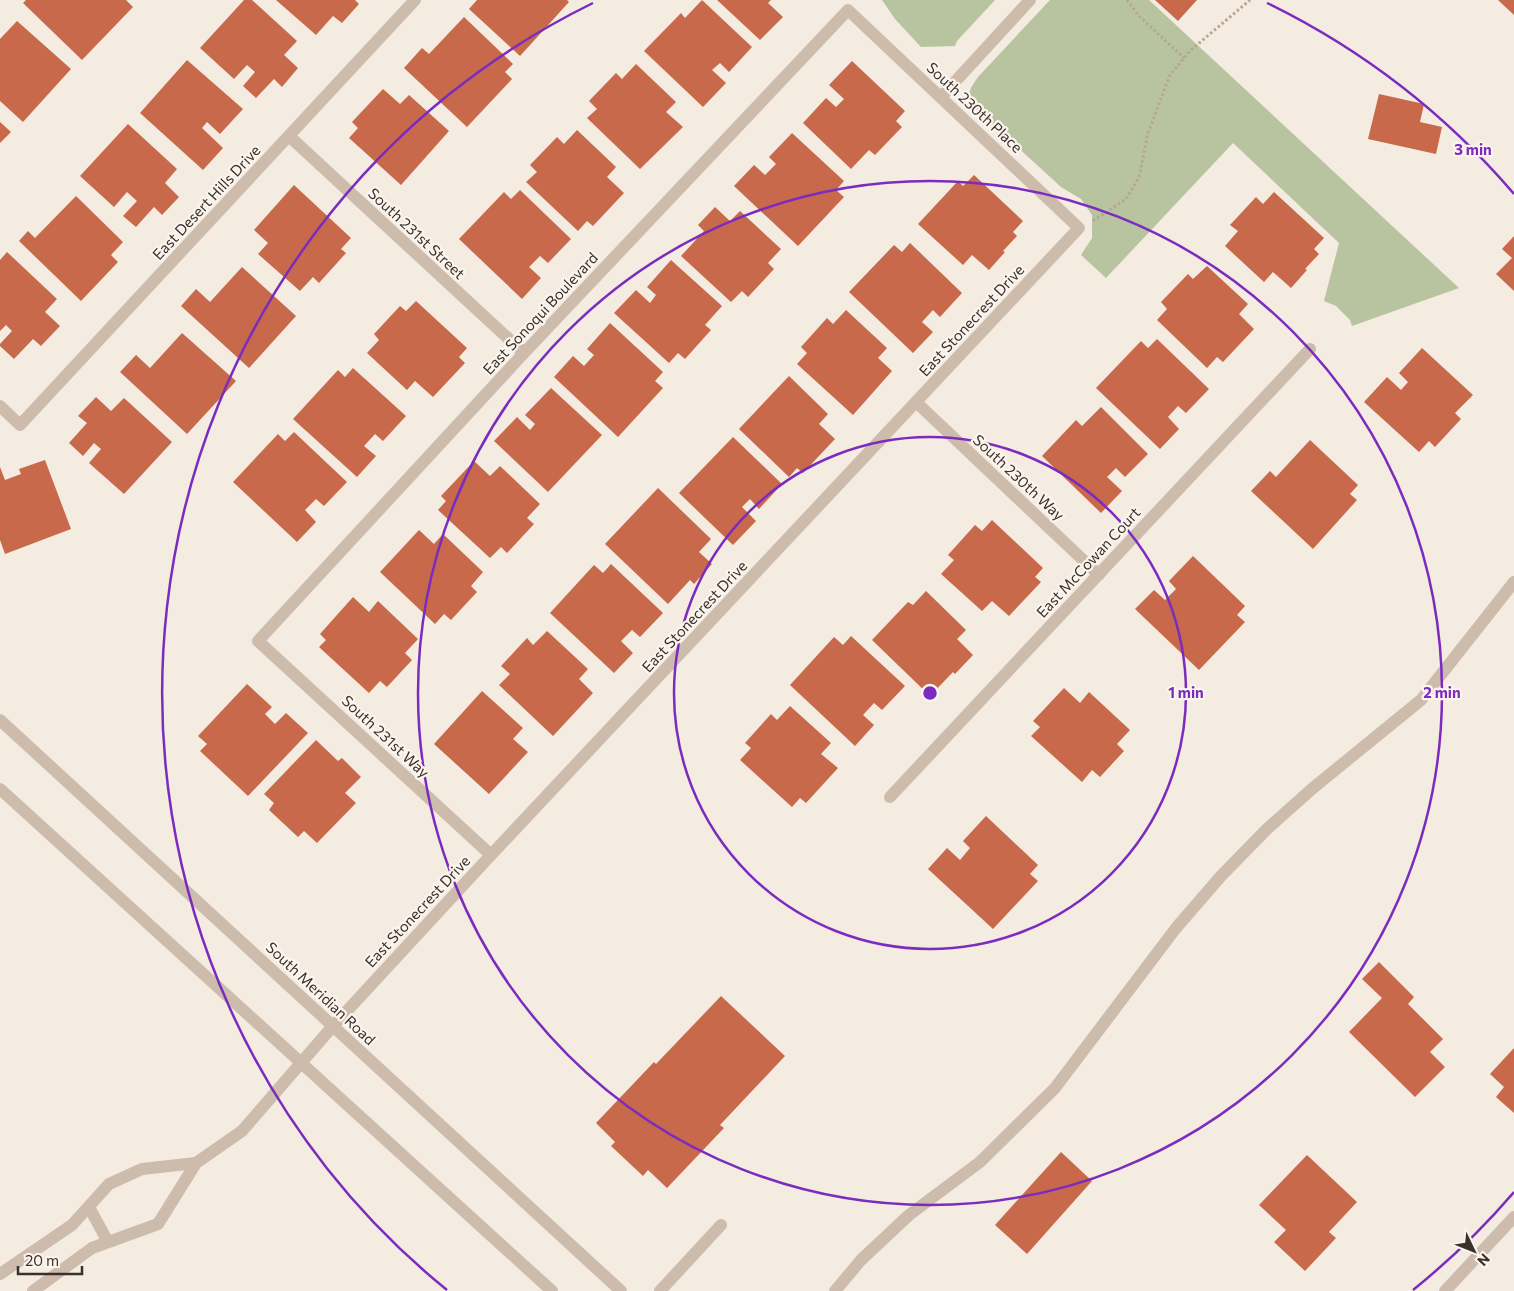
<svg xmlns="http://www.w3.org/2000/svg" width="1514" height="1291" viewBox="0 0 1514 1291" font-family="Commissioner,sans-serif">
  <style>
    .green { fill: #b8c4a0 }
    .building { fill: #c8694b }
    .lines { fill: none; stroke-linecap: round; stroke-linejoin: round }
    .path { stroke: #b9a596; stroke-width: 3; stroke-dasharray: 2.5 2.5; stroke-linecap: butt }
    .minor { stroke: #cdbbac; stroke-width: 12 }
    .ring { fill: none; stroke: #7b2cbf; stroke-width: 2.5 }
    .labels { text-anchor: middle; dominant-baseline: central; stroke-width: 4.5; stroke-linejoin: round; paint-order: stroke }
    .street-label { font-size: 15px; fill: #3b302b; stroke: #fbf5ee }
    .centre { fill: #7b2cbf; stroke: #fbf5ee; stroke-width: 2.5 }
    .ring-label { font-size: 15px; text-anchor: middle; font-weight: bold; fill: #7b2cbf; stroke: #fbf5ee; stroke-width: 4.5; stroke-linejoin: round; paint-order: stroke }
  </style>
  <rect width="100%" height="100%" fill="#f4ebe1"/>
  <!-- green -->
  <g class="green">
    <path d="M882 0H995L957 41 955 46 921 47 895 19Z"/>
    <path d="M1050 0H1149L1459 288 1352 326 1350 320 1336 306 1324 301 1339 243 1233 143 1106 278 1081 255 1092 238V215L1081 199 1061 187 975 108C966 94 969 90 978 77Z"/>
  </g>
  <!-- building -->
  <g class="building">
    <path d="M26 0H126L133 7 82 60 23 3Z"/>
    <path d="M244 0H252L297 41 284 55 298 68 282 87 274 79 256 98 243 86 255 72 247 65 234 79 200 48Z"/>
    <path d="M276 0H355L359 4 342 23 333 16 316 35Z"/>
    <path d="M477 0H567L569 2 520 56 469 9Z"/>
    <path d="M702 0 752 47 729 72 720 63 712 70 726 83 703 107 644 51 681 13 685 18Z"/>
    <path d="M717 0H771L768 3 783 17 760 40Z"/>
    <path d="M1155 0H1197L1178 21Z"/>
    <path d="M1498 0H1514V15Z"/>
    <path d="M464 17 513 64 505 72 512 79 467 127 404 68 422 48 429 54Z"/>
    <path d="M17 21 71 69 23 122 0 101V39Z"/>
    <path d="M187 60 243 109 220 134 207 122 202 128 223 148 203 170 140 113Z"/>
    <path d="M852 61 905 111 896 121 902 127 875 155 869 150 851 169 803 123 826 98 836 107 844 99 829 85Z"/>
    <path d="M636 64 676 102 666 112 683 127 640 169 587 118 597 109 589 101 616 73 622 79Z"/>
    <path d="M383 89 400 104 409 95 449 131 401 185 349 138 358 128 352 122Z"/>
    <path d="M1379 94 1424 104 1420 122 1442 127 1436 154 1368 139Z"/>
    <path d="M0 122 11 132 0 143Z"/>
    <path d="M128 124 177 169 165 183 179 197 162 215 154 207 136 227 123 216 137 201 127 192 114 207 80 176Z"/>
    <path d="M577 130 616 167 607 177 624 193 593 226 587 221 578 231 526 182 537 172 530 165 557 137 564 144Z"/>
    <path d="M792 133 844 181 836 190 844 197 798 246 734 186 754 165 765 175 776 164 769 157Z"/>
    <path d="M974 175 1023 221 1013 232 1017 236 1003 251 1005 252 989 270 972 255 963 265 918 224 958 181 963 186Z"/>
    <path d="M294 185 351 238 341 249 346 253 319 283 313 277 300 291 258 254 268 243 254 230Z"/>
    <path d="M520 190 571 239 548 263 540 256 529 267 541 278 522 299 459 239 504 192 511 199Z"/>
    <path d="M1274 192 1324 238 1314 249 1319 254 1305 269 1307 270 1291 288 1273 272 1264 282 1225 246 1238 231 1230 225 1256 197 1263 204Z"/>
    <path d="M76 196 123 242 111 255 118 262 81 301 19 241 28 231 35 238Z"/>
    <path d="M715 207 730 221 740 211 781 249 768 263 774 269 748 297 742 291 731 302 681 256 704 231 698 225Z"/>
    <path d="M1514 236V291L1496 274 1512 258 1502 249Z"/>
    <path d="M910 243 962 293 940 317 933 310 922 322 933 332 913 353 849 292 894 245 902 252Z"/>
    <path d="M7 252 57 299 45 312 60 326 41 346 33 339 14 359 0 346V344L12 331 6 325 0 331V260Z"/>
    <path d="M671 260 722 306 705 325 711 330 685 359 678 353 669 363 614 313 636 290 650 303 656 295 647 287Z"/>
    <path d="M1207 266 1248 304 1239 314 1254 329 1223 362 1217 357 1207 368 1157 320 1167 309 1161 302 1188 274 1193 279Z"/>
    <path d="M242 267 296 316 249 368 181 306 196 289 210 302Z"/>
    <path d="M416 301 467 348 459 357 465 363 433 397 415 381 407 390 367 353 379 340 374 334 400 306 406 311Z"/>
    <path d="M846 310 887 348 878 358 892 371 853 415 797 364 807 353 801 347 827 318 833 324Z"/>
    <path d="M610 323 663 372 655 381 663 388 618 437 554 377 573 356 584 366 594 355 587 349Z"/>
    <path d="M182 333 236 381 187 434 120 372 136 355 150 368Z"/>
    <path d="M1157 339 1209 389 1186 413 1178 406 1168 417 1179 429 1160 449 1096 388 1141 341 1148 348Z"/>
    <path d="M1422 348 1473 395 1455 413 1461 419 1435 447 1429 441 1419 452 1364 402 1387 377 1401 390 1408 382 1399 373Z"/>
    <path d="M353 368 406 416 383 441 375 434 364 446 376 456 357 477 293 419 338 370 345 377Z"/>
    <path d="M789 376 828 414 819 424 835 439 803 473 797 468 789 477 739 429Z"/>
    <path d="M551 388 602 435 548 492 494 441 517 417 530 430 535 424 525 415Z"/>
    <path d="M96 397 111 411 124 398 172 442 124 494 89 463 101 449 94 443 83 456 69 443 87 423 78 416Z"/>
    <path d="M1101 407 1148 454 1125 477 1116 468 1107 477 1122 491 1101 513 1042 456 1076 420 1082 426Z"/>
    <path d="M294 432 347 482 324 506 316 499 305 510 316 522 297 542 233 482 278 434 285 441Z"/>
    <path d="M733 437 782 484 759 509 750 499 742 507 756 521 733 545 679 493Z"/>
    <path d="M1310 440 1358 485 1350 494 1357 500 1313 549 1251 491 1270 471 1276 477Z"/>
    <path d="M45 460 71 529 5 554 0 540V467L5 480 21 474 19 469Z"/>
    <path d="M474 461 490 476 500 466 540 504 527 518 534 524 507 553 501 547 490 558 438 510 446 501 441 496Z"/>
    <path d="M658 488 711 539 699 552 712 564 694 584 690 580 668 604 605 544Z"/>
    <path d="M992 520 1043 568 1035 577 1041 582 1009 616 992 601 982 611 941 574 954 560 948 555 975 525 982 531Z"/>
    <path d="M419 530 434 544 443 534 483 572 471 586 477 592 451 620 444 614 435 624 380 572Z"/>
    <path d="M1193 556 1245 606 1237 615 1245 622 1199 670 1135 609 1154 590 1165 600 1176 589 1169 581Z"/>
    <path d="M611 564 663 613 640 637 632 630 621 641 633 653 614 673 550 613 594 565 603 573Z"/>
    <path d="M926 591 966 630 957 639 973 655 955 674 953 672 930 696 872 640 908 602 913 605Z"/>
    <path d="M353 597 369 612 378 601 418 639 405 653 412 660 387 687 380 681 369 693 319 647 326 640 320 634Z"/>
    <path d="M547 631 588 669 579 679 593 693 553 736 499 685 510 674 501 666 527 638 533 645Z"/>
    <path d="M851 636 905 686 882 710 874 703 863 715 874 725 855 746 790 685 834 637 843 645Z"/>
    <path d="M247 684 272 707 265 714 275 724 286 713 308 733 248 796 200 751 207 744 198 736Z"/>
    <path d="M1064 688 1080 703 1089 692 1130 730 1117 744 1124 751 1100 777 1092 770 1082 782 1031 736 1040 727 1033 721Z"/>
    <path d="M482 691 523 728 513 739 528 752 489 794 434 744Z"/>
    <path d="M790 706 831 743 821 754 838 768 806 803 800 798 792 807 740 760 751 748 745 743 771 714 777 720Z"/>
    <path d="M316 740 338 761 342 758 361 777 345 793 356 803 317 843 304 831 298 837 269 810 274 803 264 794Z"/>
    <path d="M986 816 1038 865 1030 874 1038 881 993 929 928 869 947 848 960 860 970 848 963 841Z"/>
    <path d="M1379 962 1414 997 1408 1004 1443 1039 1430 1052 1445 1067 1415 1097 1349 1032 1382 998 1362 979Z"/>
    <path d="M721 996 785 1056 720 1125 724 1128 667 1188 648 1170 643 1176 611 1146 615 1142 596 1123 654 1062 656 1064Z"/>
    <path d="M1514 1048V1113L1496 1097 1504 1087 1490 1074Z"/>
    <path d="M1061 1152 1092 1181 1027 1254 995 1225Z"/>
    <path d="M1307 1155 1357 1202 1329 1232 1336 1238 1305 1271 1274 1242 1286 1230 1259 1205Z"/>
  </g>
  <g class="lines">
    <!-- path -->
    <g class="path">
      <path d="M1127 0 1139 16 1184 58"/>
      <path d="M1093 221 1126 199 1139 177 1148 133 1170 75 1191 50 1250 0"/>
    </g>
    <!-- minor -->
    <g class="minor">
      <path d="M941 97 1030 0"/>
      <path d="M289 136 524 353"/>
      <path d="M916 402 1099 575"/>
      <path d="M0 406 20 425 415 0"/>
      <path d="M0 720 621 1291"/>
      <path d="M0 789 552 1291"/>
      <path d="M890 797 1310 349"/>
      <path d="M89 1207 108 1242"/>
      <path d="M0 1274 72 1225 109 1184 142 1169 196 1163"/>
      <path d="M33 1291 92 1248 158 1224 196 1163 242 1131 333 1026 491 855 1079 228 848 10 524 353 258 641 491 855"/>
      <path d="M660 1291 721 1225"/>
      <path d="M835 1291 861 1260 909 1215 980 1162 1055 1088 1176 928 1221 876 1267 829 1313 788 1421 700 1514 582"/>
      <path d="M1445 1291 1514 1217"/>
    </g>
  </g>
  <!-- distance rings -->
  <g class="ring">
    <circle cx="930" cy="693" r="256"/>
    <circle cx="930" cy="693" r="512"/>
    <path d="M1514 1192A768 768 0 0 1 1413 1290M447 1290A768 768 0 0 1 593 3M1267 3A768 768 0 0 1 1514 194"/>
  </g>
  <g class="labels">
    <!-- street labels -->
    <g class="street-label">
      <text transform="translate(975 107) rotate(43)">South 230th Place</text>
      <text transform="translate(206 202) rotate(-47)">East Desert Hills Drive</text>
      <text transform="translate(417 233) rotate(43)">South 231st Street</text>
      <text transform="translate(540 313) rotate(-47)">East Sonoqui Boulevard</text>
      <text transform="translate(971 320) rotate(-47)">East Stonecrest Drive</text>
      <text transform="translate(1019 477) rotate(43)">South 230th Way</text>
      <text transform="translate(1088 562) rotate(-47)">East McCowan Court</text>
      <text transform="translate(694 616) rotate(-47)">East Stonecrest Drive</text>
      <text transform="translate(386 736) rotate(43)">South 231st Way</text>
      <text transform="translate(417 911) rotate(-47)">East Stonecrest Drive</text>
      <text transform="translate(321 993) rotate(43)">South Meridian Road</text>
    </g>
  </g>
  <circle cx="930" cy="693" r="8" class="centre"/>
  <g class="ring-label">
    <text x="1473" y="155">3 min</text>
    <text x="1186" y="698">1 min</text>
    <text x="1442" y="698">2 min</text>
  </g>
  <!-- north arrow -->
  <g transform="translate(1474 1251) rotate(133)" stroke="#fbf5ee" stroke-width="4" paint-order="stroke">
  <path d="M0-4L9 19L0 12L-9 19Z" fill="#3b302b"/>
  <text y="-8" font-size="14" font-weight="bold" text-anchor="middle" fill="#3b302b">N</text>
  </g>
  <!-- scale -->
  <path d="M18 1266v8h64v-8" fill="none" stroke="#3b302b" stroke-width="2.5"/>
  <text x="25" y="1266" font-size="15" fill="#3b302b" stroke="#fbf5ee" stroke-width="4" paint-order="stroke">20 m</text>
</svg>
